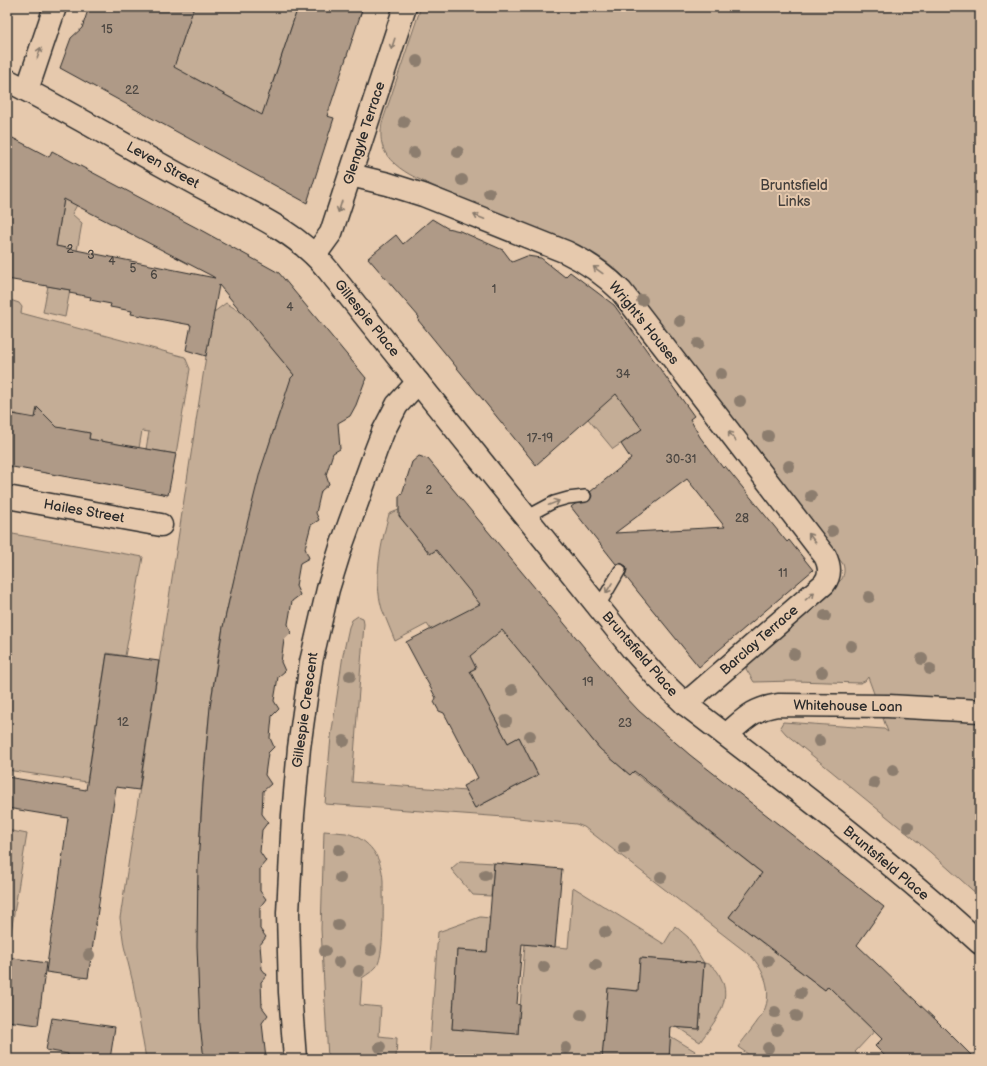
<svg xmlns="http://www.w3.org/2000/svg" width="987" height="1066" viewBox="0 0 987 1066" font-family="'Balsamiq Sans',sans-serif">
  <style>
    .green { fill: #c4ad96; stroke: #786c60 }
    .building { fill: #af9a87; stroke: #2b2b2b; fill-rule: evenodd }
    .lines { fill: none; stroke-linecap: round; stroke-linejoin: round }
    .lane-casing { stroke: #2b2b2b; stroke-width: 14 }
    .street-casing { stroke: #2b2b2b; stroke-width: 25 }
    .primary-casing { stroke: #2b2b2b; stroke-width: 25 }
    .lane { stroke: #e6c9ad; stroke-width: 11 }
    .street { stroke: #e6c9ad; stroke-width: 22 }
    .primary { stroke: #e6c9ad; stroke-width: 22 }
    .tree { fill: #8c7d6e }
    .oneway { stroke: #887a6c }
    .labels { text-anchor: middle; dominant-baseline: central; stroke-width: 4; stroke-linejoin: round; paint-order: stroke }
    .number-label { font-size: 12px; fill: #4c4742 }
    .street-label { font-size: 14px; fill: #2b2b2b; stroke: #e6c9ad }
    .park-label { font-size: 14px; fill: #423e3b; stroke: #e6c9ad }
  </style>
  <rect width="100%" height="100%" fill="#e6c9ad"/>
  <filter id="ink" filterUnits="userSpaceOnUse"><feTurbulence type="fractalNoise" baseFrequency=".025" numOctaves="2"/><feDisplacementMap in="SourceGraphic" scale="8" xChannelSelector="R" yChannelSelector="G"/><feConvolveMatrix kernelMatrix="1 2 1 2 8 2 1 2 1" color-interpolation-filters="sRGB"/></filter>
  <g filter="url(#ink)">
    <!-- green -->
    <g class="green">
      <path d="M194 7H298L271 87 277 89 272 129 257 112 194 78 189 93 159 46 179 52Z"/>
      <path d="M421 7H980V897L930 852 786 734 780 727 783 722 884 729 888 732 868 677 865 681 860 683 795 681 754 682 746 669 751 657 842 579C844 574 845 570 843 564L743 434 623 276C598 251 568 240 536 228 503 215 470 203 438 188 423 181 407 175 395 164 382 153 379 140 382 123Z"/>
      <path d="M64 199 77 205 72 214 82 223 77 251 56 246Z"/>
      <path d="M48 286 70 290 65 317 43 312Z"/>
      <path d="M7 299 19 303 22 307 21 313 185 357 190 369 176 454 146 449 149 432 142 431 139 448 89 439 90 433 69 430 49 432 51 421 46 416 36 414 32 429 20 419 17 414 7 413Z"/>
      <path d="M226 303 244 314 294 375C271 429 257 487 243 545 236 572 229 599 223 627 211 687 205 749 201 811 196 894 196 976 204 1059H146L133 983 124 946 120 918 206 356 214 312Z"/>
      <path d="M578 341 642 429 613 449 588 419Z"/>
      <path d="M401 509 415 536 430 554 436 550 583 726 594 733 590 737 599 748 630 775 633 772 763 874 729 917 764 944 781 923 801 955 793 966 825 990 828 986 870 1027 905 990 909 994 855 1052 859 1056 856 1059H755L738 1047C746 1036 758 1022 764 1011 773 991 764 970 751 956L584 827 576 824 518 818 325 804 331 737 343 655 349 627 352 620 358 616 363 618 364 624 352 782 466 791 475 808 538 775 519 737 508 743 470 671 476 668 431 630 427 624 395 641C391 630 386 620 382 609 373 578 381 544 389 514Z"/>
      <path d="M7 533 143 557 125 656 107 653 87 782 7 770Z"/>
      <path d="M7 830 27 834 10 938 7 937Z"/>
      <path d="M324 831C331 832 339 832 346 833 370 839 382 858 383 881 383 900 385 953 377 966 373 971 368 974 362 978L360 1005 381 1007 379 1036 397 1038 396 1059H328L321 929Z"/>
      <path d="M460 861 494 863 491 896 473 895 451 869Z"/>
      <path d="M573 887 664 944 675 926 688 937 704 963C711 964 717 969 720 976 734 1001 714 1022 700 1042L677 1027 699 1029 704 963 641 958 638 991 608 989 602 1059H429L438 932 480 917 490 918 487 952 457 950 455 982 461 983 454 997 452 1029 518 1034 525 944 568 948Z"/>
      <path d="M670 1036 695 1051 690 1059H669Z"/>
    </g>
    <!-- building -->
    <g class="building">
      <path d="M89 7H194L174 67 262 115 298 7H363L327 116 334 118 307 203 60 68 71 38 82 28Z"/>
      <path d="M7 135 49 157 52 151 197 228 279 273 366 378 356 405 350 416 338 423 340 449 333 453 326 475 329 484 321 491 316 513 319 520 311 525 305 548 309 558 300 563 296 586 300 595 292 601 288 624 291 633 284 640 281 662 285 671 278 677 274 701 279 709 272 716 270 738 274 747 268 753 265 775 271 784 263 791 262 814 268 822 262 830 260 852 266 861 260 868V891L266 899 260 907V929L266 937 260 945 262 969 267 975 261 982 262 1007 268 1015 262 1023 266 1059H204L200 1025 197 946 198 866 203 785 210 707 223 627 241 548 260 472 291 378 294 375 219 285 206 356 186 350 191 325 131 314 132 311 110 307 111 304 90 300 91 297 69 293 70 290 7 279ZM64 199 212 276 215 278 56 246Z"/>
      <path d="M432 219 447 228 460 231 503 250 512 262 527 256 541 258 565 277 570 272 614 305 694 416 690 419 700 437 723 468 725 466 787 542 789 540 813 570 699 667 625 576 627 570 626 566 620 563 616 564 571 507 575 504 589 501 592 496 590 492 631 459 621 444 642 429 616 394 536 465 418 320 419 317 368 258 396 235 403 244ZM687 479 725 527 615 533Z"/>
      <path d="M37 407 57 427 90 433 89 439 176 454 168 495 7 466V413L35 418Z"/>
      <path d="M419 456 428 459 623 694 639 711 690 755 884 907 857 945 937 1021 975 1059H888L875 1046 882 1039 828 986 825 990 729 917 762 873 634 771 630 775 600 749 502 630 470 656 476 668 470 671 508 743 519 737 538 775 475 808 463 786 478 778 444 713 439 711 434 702 436 698 406 642 480 604 436 550 430 554 399 516V496L402 494 412 462Z"/>
      <path d="M107 654 159 661 139 790 116 787 88 978 46 972 68 818 7 808V777L86 790Z"/>
      <path d="M494 863 562 869 555 947 522 944 517 1004 520 1005 518 1034 452 1029 457 950 487 952Z"/>
      <path d="M7 957 46 963 38 1025 7 1021Z"/>
      <path d="M640 958 704 963 699 1029 671 1027 669 1059H602L608 988 638 991Z"/>
      <path d="M52 1018 115 1027 110 1059H67L68 1054 46 1050Z"/>
    </g>
    <g class="lines">
      <defs>
        <g id="lane">
          <path d="M526 517 554 502 568 498 585 496"/>
          <path d="M599 606 620 570"/>
        </g>
        <g id="street">
          <path d="M27 90 55 7"/>
          <path d="M351 175 388 184 423 195 566 252C587 262 604 274 621 291L825 556C830 566 831 575 824 584L685 704"/>
          <path d="M315 255 331 233 405 7"/>
          <path d="M7 497 161 525"/>
          <path d="M726 735C745 719 752 709 778 705L888 706 980 711"/>
          <path d="M295 1059 290 992 288 913 293 815 299 748 311 662 328 589 342 544 376 450 383 432 397 405 418 382"/>
        </g>
        <path id="primary" d="M7 80C71 113 133 150 196 184 242 209 294 228 328 270L633 650 656 676 685 704C786 781 887 858 980 943"/>
      </defs>
      <!-- lane casing -->
      <use href="#lane" class="lane-casing"/>
      <!-- street casing -->
      <use href="#street" class="street-casing"/>
      <!-- primary casing -->
      <use href="#primary" class="primary-casing"/>
      <!-- lane -->
      <use href="#lane" class="lane"/>
      <!-- street -->
      <use href="#street" class="street"/>
      <!-- primary -->
      <use href="#primary" class="primary"/>
    </g>
    <!-- trees -->
    <g class="tree">
      <circle cx="417" cy="61" r="6"/>
      <circle cx="404" cy="122" r="6"/>
      <circle cx="458" cy="152" r="6"/>
      <circle cx="414" cy="153" r="6"/>
      <circle cx="462" cy="180" r="6"/>
      <circle cx="489" cy="193" r="6"/>
      <circle cx="642" cy="300" r="6"/>
      <circle cx="680" cy="321" r="6"/>
      <circle cx="698" cy="344" r="6"/>
      <circle cx="721" cy="374" r="6"/>
      <circle cx="740" cy="401" r="6"/>
      <circle cx="768" cy="436" r="6"/>
      <circle cx="789" cy="466" r="6"/>
      <circle cx="811" cy="496" r="6"/>
      <circle cx="832" cy="531" r="6"/>
      <circle cx="869" cy="597" r="6"/>
      <circle cx="825" cy="616" r="6"/>
      <circle cx="851" cy="646" r="6"/>
      <circle cx="794" cy="654" r="6"/>
      <circle cx="922" cy="659" r="6"/>
      <circle cx="930" cy="669" r="6"/>
      <circle cx="822" cy="672" r="6"/>
      <circle cx="350" cy="676" r="6"/>
      <circle cx="512" cy="690" r="6"/>
      <circle cx="506" cy="721" r="6"/>
      <circle cx="530" cy="736" r="6"/>
      <circle cx="344" cy="741" r="6"/>
      <circle cx="819" cy="741" r="6"/>
      <circle cx="893" cy="770" r="6"/>
      <circle cx="874" cy="783" r="6"/>
      <circle cx="908" cy="827" r="6"/>
      <circle cx="624" cy="848" r="6"/>
      <circle cx="339" cy="850" r="6"/>
      <circle cx="485" cy="875" r="6"/>
      <circle cx="661" cy="877" r="6"/>
      <circle cx="340" cy="878" r="6"/>
      <circle cx="338" cy="925" r="6"/>
      <circle cx="605" cy="932" r="6"/>
      <circle cx="371" cy="950" r="6"/>
      <circle cx="325" cy="951" r="6"/>
      <circle cx="89" cy="955" r="6"/>
      <circle cx="768" cy="961" r="6"/>
      <circle cx="339" cy="962" r="6"/>
      <circle cx="596" cy="965" r="6"/>
      <circle cx="544" cy="967" r="6"/>
      <circle cx="359" cy="971" r="6"/>
      <circle cx="801" cy="993" r="6"/>
      <circle cx="775" cy="1012" r="6"/>
      <circle cx="581" cy="1015" r="6"/>
      <circle cx="796" cy="1016" r="6"/>
      <circle cx="777" cy="1030" r="6"/>
      <circle cx="380" cy="1047" r="6"/>
      <circle cx="566" cy="1048" r="6"/>
      <circle cx="768" cy="1048" r="6"/>
    </g>
    <!-- one-way arrows -->
    <defs><path id="oneway-shaft" d="M-6 0H5M1.5-3L5.5 0L1.5 3" fill="none" stroke-width="1.6" stroke-linecap="round" stroke-linejoin="round"/></defs>
    <g class="oneway">
      <use href="#oneway-shaft" transform="translate(393 44) rotate(108)"/>
      <use href="#oneway-shaft" transform="translate(39 53) rotate(-72)"/>
      <use href="#oneway-shaft" transform="translate(340 207) rotate(108)"/>
      <use href="#oneway-shaft" transform="translate(479 217) rotate(-158)"/>
      <use href="#oneway-shaft" transform="translate(598 270) rotate(-144)"/>
      <use href="#oneway-shaft" transform="translate(732 436) rotate(-128)"/>
      <use href="#oneway-shaft" transform="translate(554 503) rotate(-22)"/>
      <use href="#oneway-shaft" transform="translate(812 538) rotate(-128)"/>
      <use href="#oneway-shaft" transform="translate(609 588) rotate(121)"/>
      <use href="#oneway-shaft" transform="translate(810 596) rotate(-41)"/>
    </g>
  </g>
  <g class="labels">
    <!-- number labels -->
    <g class="number-label">
      <text x="107" y="29">15</text>
      <text x="132" y="90">22</text>
      <text x="70" y="249">2</text>
      <text x="91" y="255">3</text>
      <text x="112" y="261">4</text>
      <text x="133" y="268">5</text>
      <text x="154" y="275">6</text>
      <text x="494" y="289">1</text>
      <text x="290" y="307">4</text>
      <text x="623" y="374">34</text>
      <text x="540" y="438">17-19</text>
      <text x="681" y="459">30-31</text>
      <text x="429" y="490">2</text>
      <text x="742" y="518">28</text>
      <text x="783" y="573">11</text>
      <text x="588" y="682">19</text>
      <text x="123" y="722">12</text>
      <text x="625" y="723">23</text>
    </g>
    <!-- street labels -->
    <g class="street-label">
      <text transform="translate(364 133) rotate(-72)">Glengyle Terrace</text>
      <text transform="translate(163 165) rotate(29)">Leven Street</text>
      <text transform="translate(367 318) rotate(51)">Gillespie Place</text>
      <text transform="translate(644 323) rotate(51)">Wright's Houses</text>
      <text transform="translate(84 511) rotate(10)">Hailes Street</text>
      <text transform="translate(759 640) rotate(-41)">Barclay Terrace</text>
      <text transform="translate(640 654) rotate(49)">Bruntsfield Place</text>
      <text transform="translate(848 706) rotate(1)">Whitehouse Loan</text>
      <text transform="translate(305 710) rotate(-82)">Gillespie Crescent</text>
      <text transform="translate(886 863) rotate(40)">Bruntsfield Place</text>
    </g>
    <!-- park labels -->
    <g class="park-label">
      <text x="794" y="185">Bruntsfield<tspan x="794" dy="16">Links</tspan></text>
    </g>
  </g>
  <!-- margin -->
  <rect width="987" height="1066" fill="none" stroke="#e6c9ad" stroke-width="24"/>
  <rect x="12" y="12" width="963" height="1042" fill="none" stroke="#2b2b2b" stroke-width="1.5" filter="url(#ink)"/>
</svg>
